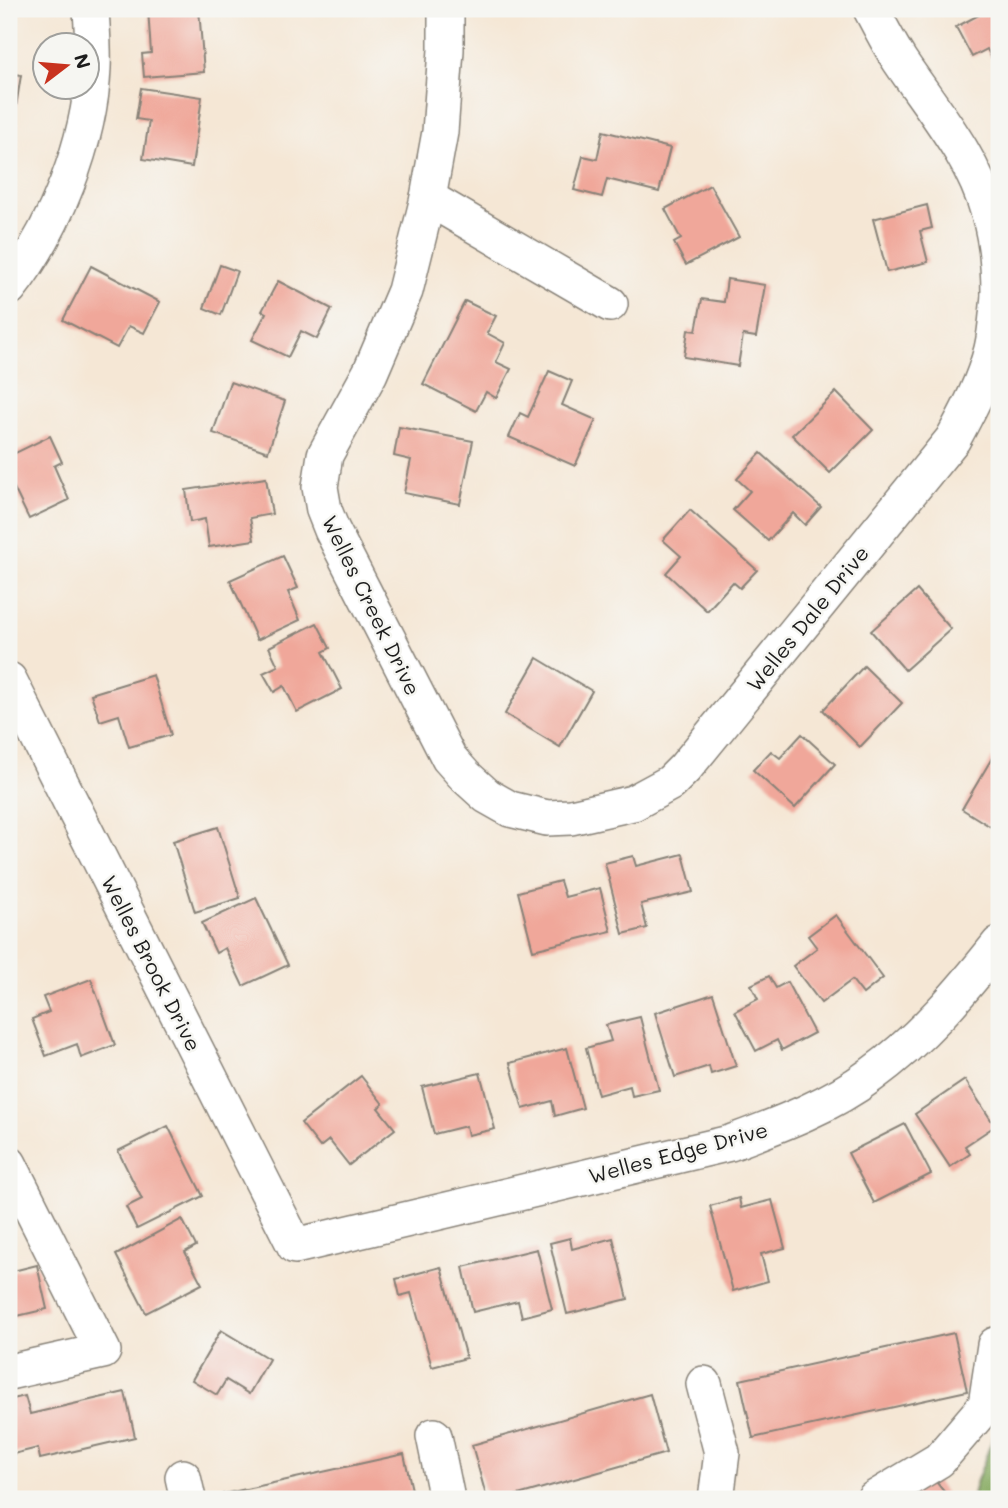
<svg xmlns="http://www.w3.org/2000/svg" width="1008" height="1508" viewBox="0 0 1008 1508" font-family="Mali,sans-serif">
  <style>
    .forest { fill: #86aa60; stroke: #51633e; stroke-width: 2 }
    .building { fill: #f0a79a }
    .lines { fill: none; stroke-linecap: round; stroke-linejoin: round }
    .minor-casing { stroke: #888278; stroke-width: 38 }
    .minor { stroke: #fff; stroke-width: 35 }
    .labels { text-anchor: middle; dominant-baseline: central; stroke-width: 5; stroke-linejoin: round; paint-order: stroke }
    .street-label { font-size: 21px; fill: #1c1c1c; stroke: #f6f6f2 }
  </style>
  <rect width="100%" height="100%" fill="#f6f6f2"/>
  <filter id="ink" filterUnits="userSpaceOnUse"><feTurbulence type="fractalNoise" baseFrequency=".0143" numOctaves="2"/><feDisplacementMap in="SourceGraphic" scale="14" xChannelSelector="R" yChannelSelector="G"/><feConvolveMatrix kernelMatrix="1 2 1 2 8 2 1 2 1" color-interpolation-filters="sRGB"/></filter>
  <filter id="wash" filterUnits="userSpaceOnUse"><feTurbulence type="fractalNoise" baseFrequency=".00686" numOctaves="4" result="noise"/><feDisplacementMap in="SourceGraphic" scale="28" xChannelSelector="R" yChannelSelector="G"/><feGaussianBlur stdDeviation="1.57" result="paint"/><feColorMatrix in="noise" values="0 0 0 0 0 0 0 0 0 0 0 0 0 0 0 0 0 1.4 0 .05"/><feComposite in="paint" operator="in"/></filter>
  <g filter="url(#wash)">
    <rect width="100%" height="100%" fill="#f5e7d5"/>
    <!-- forest -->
    <path class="forest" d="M999 1422V1499H972L976 1483Z"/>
    <g id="blocks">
      <!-- building -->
      <g class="building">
        <path d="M148 9H199L204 72 144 77 142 54 151 53Z"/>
        <path d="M990 9H999V72L987 49 972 57 956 27Z"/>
        <path d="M9 73 21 75 15 113 9 112Z"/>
        <path d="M141 88 202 97 192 167 143 159 149 121 136 119Z"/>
        <path d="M603 131 670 148 659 192 607 179 602 197 574 190 583 156 597 159Z"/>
        <path d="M710 185 739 237 686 265 674 243 681 239 665 209Z"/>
        <path d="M927 205 932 228 920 231 928 262 887 272 873 219Z"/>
        <path d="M220 265 237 271 221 315 204 308Z"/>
        <path d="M91 266 160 302 144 333 129 326 117 348 63 320Z"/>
        <path d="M727 279 765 285 756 337 743 335 738 366 684 357 688 330 696 331 702 299 724 302Z"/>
        <path d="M278 281 332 309 317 339 301 331 288 357 252 340 266 313 262 311Z"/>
        <path d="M465 301 496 316 487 333 505 343 496 362 511 369 496 398 486 392 476 411 423 384Z"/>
        <path d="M549 371 572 381 562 405 596 420 575 466 509 437 520 413 528 417Z"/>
        <path d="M230 382 285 401 268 452 213 433Z"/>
        <path d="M836 392 873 430 830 473 792 435Z"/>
        <path d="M399 427 473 441 460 504 404 493 411 460 394 456Z"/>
        <path d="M50 436 62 462 54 466 69 500 29 519 14 488 9 491V456Z"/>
        <path d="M761 453 821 507 805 525 793 513 768 541 733 510 750 491 737 479Z"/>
        <path d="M266 478 272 514 250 518 254 540 209 547 205 519 190 522 186 490Z"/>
        <path d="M690 510 757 570 740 588 733 582 707 611 666 573 681 556 663 540Z"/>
        <path d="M283 556 298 588 288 592 300 620 257 640 230 580Z"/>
        <path d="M917 590 951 629 905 670 871 631Z"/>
        <path d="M317 623 330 648 323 652 342 689 297 712 284 686 274 692 263 673 278 666 269 647Z"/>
        <path d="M537 658 592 691 560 747 505 714Z"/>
        <path d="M864 666 902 703 860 747 823 710Z"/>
        <path d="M153 675 171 735 129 747 119 715 100 721 91 694Z"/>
        <path d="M802 734 835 764 795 808 753 770 771 751 780 758Z"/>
        <path d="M992 758 999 763V832L962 809Z"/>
        <path d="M218 827 240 898 195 912 173 841Z"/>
        <path d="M683 854 693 892 641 904 647 928 623 934 605 863 633 856 636 866Z"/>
        <path d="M560 881 565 897 600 888 611 931 533 950 518 892Z"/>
        <path d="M256 898 288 965 243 986 225 948 216 953 202 923Z"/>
        <path d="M836 915 883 978 863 994 852 980 821 1003 793 966 817 948 808 936Z"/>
        <path d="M769 976 776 988 787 982 814 1033 782 1050 777 1040 756 1051 735 1011 758 999 751 985Z"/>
        <path d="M91 979 115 1045 81 1058 77 1044 46 1056 32 1019 49 1012 43 997Z"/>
        <path d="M713 994 736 1066 711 1074 709 1066 675 1077 655 1013Z"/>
        <path d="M640 1017 659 1090 632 1096 630 1086 598 1095 586 1048 611 1041 606 1025Z"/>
        <path d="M567 1048 583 1108 555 1116 552 1101 523 1109 510 1063Z"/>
        <path d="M480 1073 495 1129 468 1135 466 1126 434 1134 422 1087Z"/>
        <path d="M361 1076 383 1104 378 1108 395 1129 349 1165 329 1140 320 1147 301 1123Z"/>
        <path d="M965 1080 995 1126 965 1146 970 1154 950 1167 915 1114Z"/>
        <path d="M905 1124 931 1174 874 1203 848 1153Z"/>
        <path d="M168 1126 203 1196 137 1229 126 1207 142 1199 118 1151Z"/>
        <path d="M739 1198 741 1208 772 1200 785 1248 761 1254 768 1281 733 1291 710 1206Z"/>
        <path d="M182 1219 196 1246 185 1252 202 1284 146 1313 116 1255Z"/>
        <path d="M570 1238 572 1249 613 1238 628 1299 567 1314 550 1243Z"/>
        <path d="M537 1249 552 1309 522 1317 518 1301 473 1312 463 1267Z"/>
        <path d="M37 1265 47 1309 9 1318V1272Z"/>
        <path d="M441 1267 466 1358 432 1367 411 1293 400 1296 396 1279Z"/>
        <path d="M221 1330 269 1359 249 1394 226 1380 217 1395 192 1380Z"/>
        <path d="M954 1333 967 1391 753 1438 740 1380Z"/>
        <path d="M125 1392 135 1437 40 1459 38 1448 9 1455V1400L25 1396 30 1414Z"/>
        <path d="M650 1394 666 1453 504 1499H487L472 1445Z"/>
        <path d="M404 1454 414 1499H224L223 1494Z"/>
        <path d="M933 1478 950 1499H909L908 1497Z"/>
      </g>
    </g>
  </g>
  <g filter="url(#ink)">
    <use href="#blocks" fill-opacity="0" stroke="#888278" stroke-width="2"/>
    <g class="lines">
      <defs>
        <g id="minor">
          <path d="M446 9V50L440 132 428 198 405 291 370 373 325 455 320 487 324 510 332 530 449 758 465 776 487 796 510 809 547 818 571 817 633 803 670 783 685 768 953 439C968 411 984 382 992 349 996 332 997 314 999 296"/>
          <path d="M871 9C880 26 889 44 900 61 933 110 973 156 989 214 997 241 999 267 999 294"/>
          <path d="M428 198 610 304"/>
          <path d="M9 288C54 231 90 142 93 68 94 49 92 28 91 9"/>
          <path d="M9 680 295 1246 730 1143C778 1125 830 1106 871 1075 921 1039 961 992 999 944"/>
          <path d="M9 1164 103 1351 9 1372"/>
          <path d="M704 1384 722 1453 716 1499"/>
          <path d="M434 1436 447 1499"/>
          <path d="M183 1477 188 1499"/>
          <path d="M874 1499 939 1460 986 1405 995 1345"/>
        </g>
      </defs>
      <!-- minor casing -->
      <use href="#minor" class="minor-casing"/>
      <!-- minor -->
      <use href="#minor" class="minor"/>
    </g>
  </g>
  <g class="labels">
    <!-- street labels -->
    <g class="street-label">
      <text transform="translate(372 605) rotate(64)">Welles Creek Drive</text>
      <text transform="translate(807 618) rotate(-51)">Welles Dale Drive</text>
      <text transform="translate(152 963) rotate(63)">Welles Brook Drive</text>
      <text transform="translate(678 1152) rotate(-15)">Welles Edge Drive</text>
    </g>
  </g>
  <!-- margin -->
  <rect width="1008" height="1508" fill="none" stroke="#f6f6f2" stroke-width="35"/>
  <!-- north arrow -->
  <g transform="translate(66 66) rotate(74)"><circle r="33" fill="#f6f6f2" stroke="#9f9f9c" stroke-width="2"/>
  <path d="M0-5L12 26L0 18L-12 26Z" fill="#c8321e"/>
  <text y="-10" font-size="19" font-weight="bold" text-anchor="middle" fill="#1c1c1c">N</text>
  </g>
</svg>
